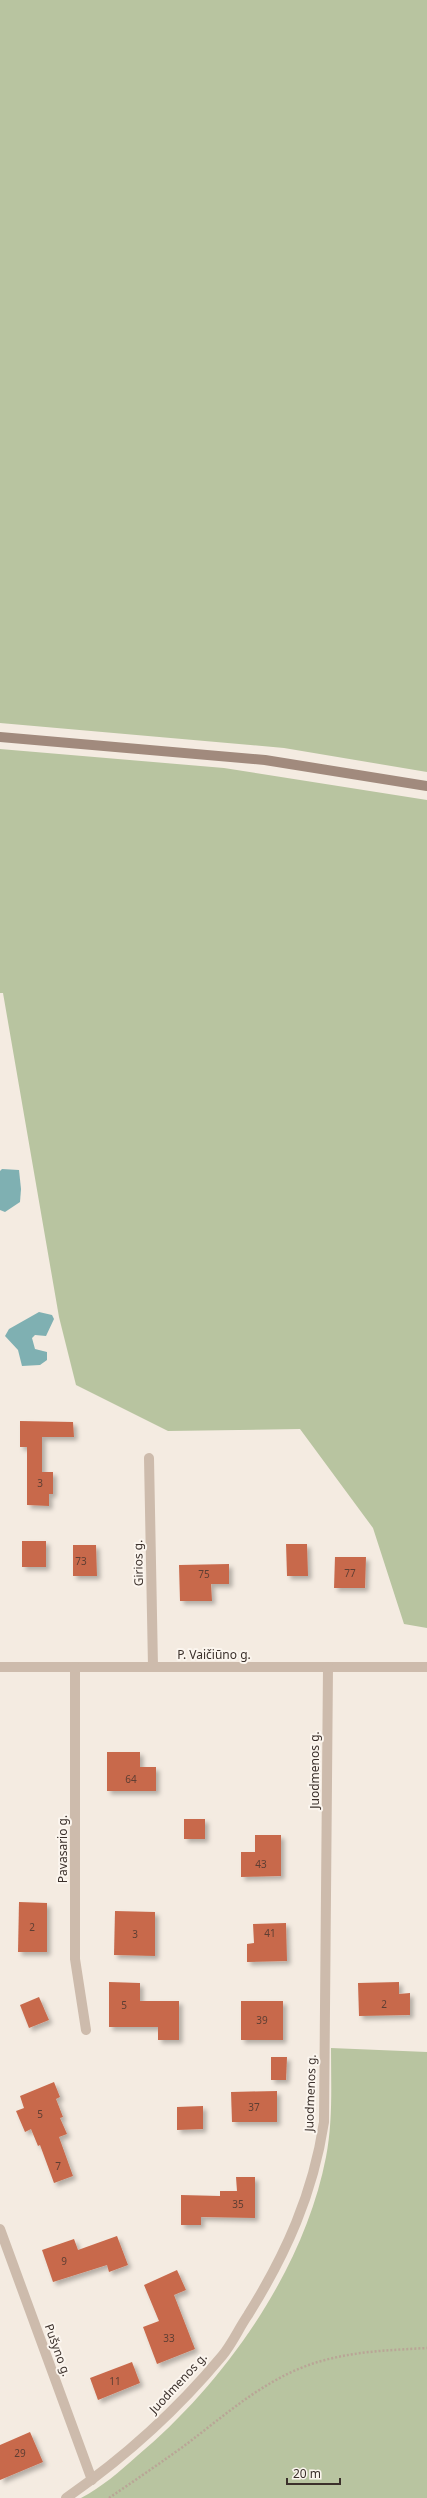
<svg xmlns="http://www.w3.org/2000/svg" width="427" height="2498" viewBox="0 0 427 2498" font-family="'Noto Sans',sans-serif">
  <style>
    .green { fill: #b8c4a0 }
    .water { fill: #7fb0b2 }
    .building { fill: #c8694b; filter: url(#shadow) }
    .lines { fill: none; stroke-linecap: round; stroke-linejoin: round }
    .path { stroke: #b9a596; stroke-width: 2.5; stroke-dasharray: 2 2; stroke-linecap: butt }
    .minor { stroke: #cdbbac; stroke-width: 10 }
    .secondary { stroke: #a18a7d; stroke-width: 10 }
    .labels { text-anchor: middle; dominant-baseline: central; stroke-width: 4; stroke-linejoin: round; paint-order: stroke }
    .number-label { font-size: 10px; fill: #5e3e33 }
    .street-label { font-size: 12px; fill: #3b302b; stroke: #fbf5ee }
  </style>
  <defs>
    <filter id="shadow"><feDropShadow dx="3.5" dy="3.5" stdDeviation="2" flood-color="#0004"/></filter>
  </defs>
  <rect width="100%" height="100%" fill="#f4ebe1"/>
  <!-- green -->
  <g class="green">
    <path d="M0 0H427V772L284 748 0 723Z"/>
    <path d="M0 749 224 768 427 800V1628L404 1624 373 1528 300 1429 168 1431 76 1385 59 1317 3 993H0Z"/>
    <path d="M331 2048 427 2052V2498H81C102 2487 119 2472 137 2456 224 2383 304 2271 326 2157 333 2121 331 2085 331 2048Z"/>
  </g>
  <!-- water -->
  <g class="water">
    <path d="M2 1169 19 1170 21 1189 20 1202 5 1212 0 1210V1171Z"/>
    <path d="M39 1312 52 1315 54 1319 46 1336 35 1335 32 1338 35 1349 47 1352V1360L40 1365 22 1366 18 1350 5 1336 9 1329Z"/>
  </g>
  <!-- building -->
  <g class="building">
    <path d="M20 1421 73 1422 74 1437H42V1472H53V1494H49V1506L27 1505V1447H20Z"/>
    <rect x="22" y="1541" width="24" height="26"/>
    <path d="M286 1544H307L308 1576H287Z"/>
    <path d="M73 1545H96L97 1576H73Z"/>
    <path d="M335 1557H366L365 1588H334Z"/>
    <path d="M229 1564V1584H211L212 1601H180L179 1565Z"/>
    <path d="M107 1752H140V1767H156V1791H107Z"/>
    <rect x="184" y="1819" width="21" height="20"/>
    <path d="M255 1835H281V1876L241 1877V1852H255Z"/>
    <path d="M19 1902 47 1903V1952H18Z"/>
    <path d="M115 1911 155 1912V1956L114 1955Z"/>
    <path d="M286 1923 287 1961 247 1962V1944L254 1943 253 1924Z"/>
    <path d="M109 1982 140 1983V2001H179V2040H158V2027H109Z"/>
    <path d="M399 1982V1994L410 1993V2015L359 2016 358 1983Z"/>
    <path d="M39 1997 49 2020 29 2028 20 2005Z"/>
    <rect x="241" y="2001" width="42" height="39"/>
    <path d="M271 2057H287L286 2080H271Z"/>
    <path d="M54 2082 60 2097 56 2099 63 2117 60 2118 67 2134 59 2137 73 2176 54 2183 40 2145 38 2146 31 2129 25 2132 16 2111 24 2108 20 2096Z"/>
    <path d="M277 2091V2122H232L231 2092Z"/>
    <path d="M203 2106V2129L177 2130V2107Z"/>
    <path d="M236 2177H255V2218L201 2217V2225H181V2195L220 2196V2191H237Z"/>
    <path d="M117 2236 128 2265 109 2272 107 2265 53 2282 42 2250 74 2239 78 2250Z"/>
    <path d="M177 2270 186 2290 174 2295 195 2349 157 2364 143 2327 159 2321 144 2285Z"/>
    <path d="M132 2362 140 2383 98 2400 90 2378Z"/>
    <path d="M30 2432 43 2462 0 2480V2445Z"/>
  </g>
  <g class="lines">
    <!-- path -->
    <path class="path" d="M109 2498C134 2481 159 2464 184 2446 228 2413 270 2374 325 2360 359 2351 392 2350 427 2348"/>
    <!-- minor -->
    <g class="minor">
      <path d="M149 1458 153 1667"/>
      <path d="M0 1667H427"/>
      <path d="M75 1667V1959L86 2030"/>
      <path d="M0 2229 92 2480"/>
      <path d="M66 2498C124 2458 177 2410 222 2356 232 2344 239 2328 248 2315 286 2254 313 2194 324 2122L328 1667"/>
    </g>
    <!-- secondary -->
    <path class="secondary" d="M0 737 265 760 427 786"/>
  </g>
  <g class="labels">
    <!-- number labels -->
    <g class="number-label">
      <text x="40" y="1483">3</text>
      <text x="81" y="1561">73</text>
      <text x="350" y="1573">77</text>
      <text x="204" y="1574">75</text>
      <text x="131" y="1779">64</text>
      <text x="261" y="1864">43</text>
      <text x="32" y="1927">2</text>
      <text x="270" y="1933">41</text>
      <text x="135" y="1934">3</text>
      <text x="384" y="2004">2</text>
      <text x="124" y="2005">5</text>
      <text x="262" y="2020">39</text>
      <text x="254" y="2107">37</text>
      <text x="40" y="2114">5</text>
      <text x="58" y="2166">7</text>
      <text x="238" y="2204">35</text>
      <text x="64" y="2261">9</text>
      <text x="169" y="2338">33</text>
      <text x="115" y="2381">11</text>
      <text x="20" y="2453">29</text>
    </g>
    <!-- street labels -->
    <g class="street-label">
      <text transform="translate(138 1563) rotate(-91)">Girios g.</text>
      <text x="214" y="1654">P. Vaičiūno g.</text>
      <text transform="translate(314 1770) rotate(-90)">Juodmenos g.</text>
      <text transform="translate(62 1849) rotate(-90)">Pavasario g.</text>
      <text transform="translate(310 2093) rotate(-88)">Juodmenos g.</text>
      <text transform="translate(58 2350) rotate(70)">Pušyno g.</text>
      <text transform="translate(178 2383) rotate(-47)">Juodmenos g.</text>
    </g>
  </g>
  <!-- scale -->
  <path d="M287 2478v6h53v-6" fill="none" stroke="#3b302b" stroke-width="2"/>
  <text x="293" y="2478" font-size="12" fill="#3b302b" stroke="#fbf5ee" stroke-width="3" paint-order="stroke">20 m</text>
</svg>
